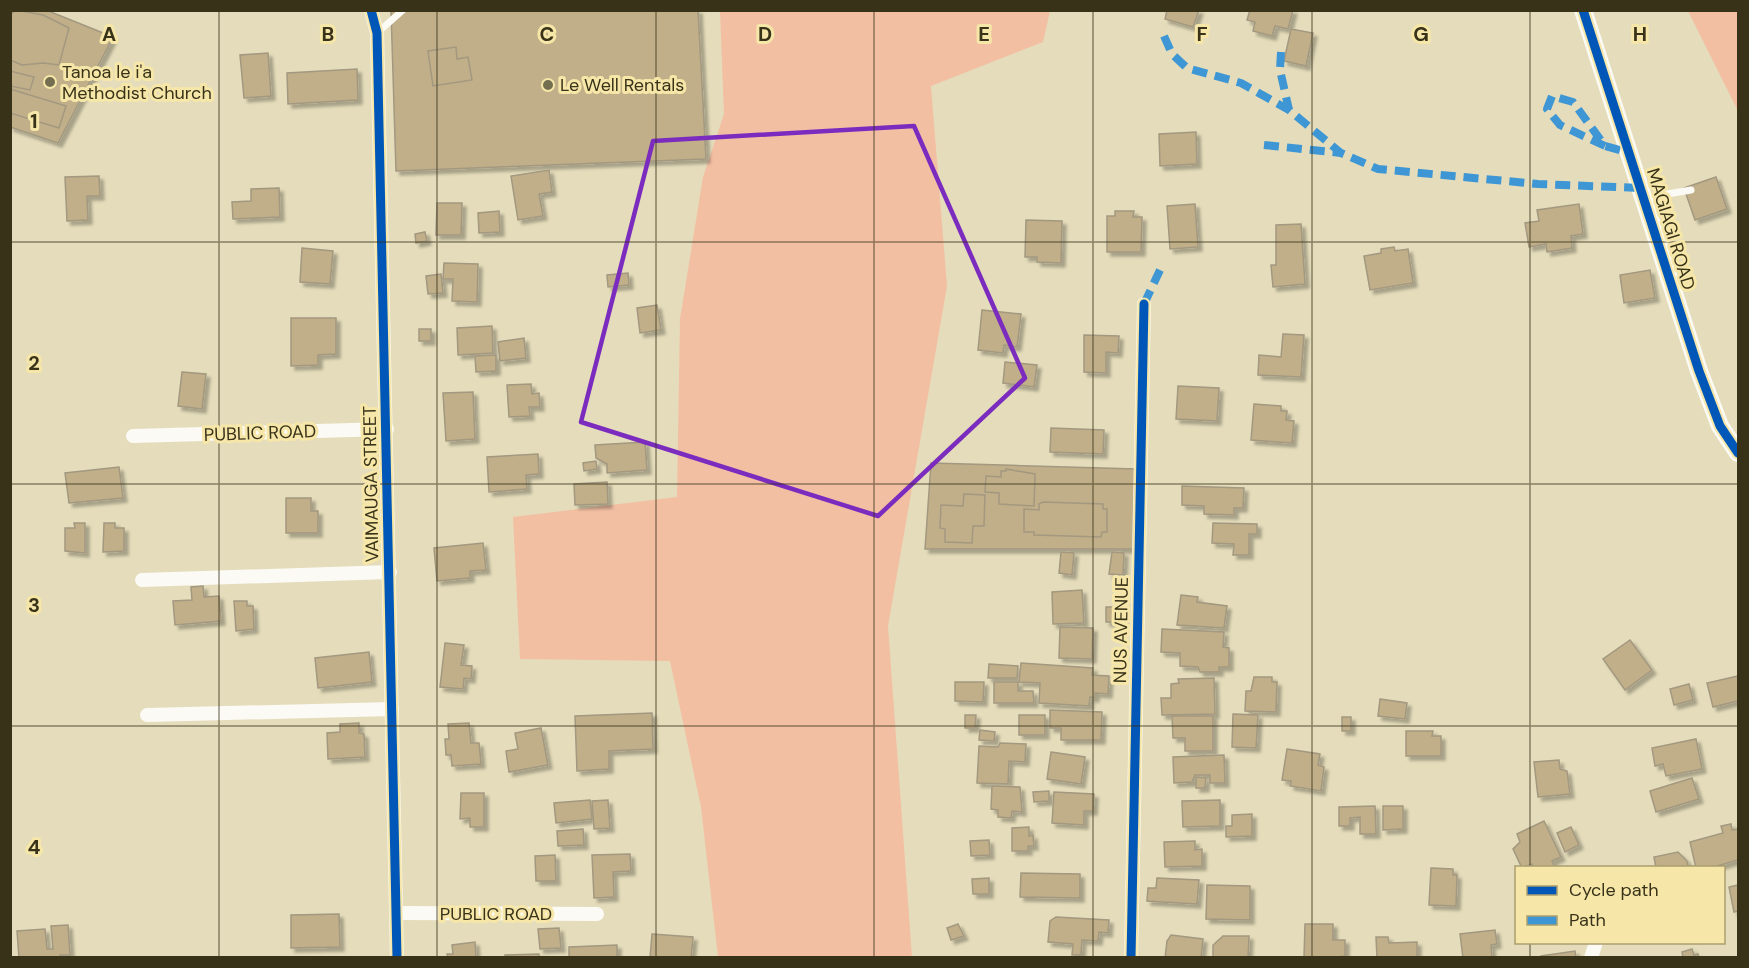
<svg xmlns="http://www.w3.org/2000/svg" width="1749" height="968" viewBox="0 0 1749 968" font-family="'DM Sans',sans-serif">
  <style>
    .green { fill: #f3bfa2 }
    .building { fill: #c0af88; stroke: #a39880; stroke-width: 1.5; filter: url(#shadow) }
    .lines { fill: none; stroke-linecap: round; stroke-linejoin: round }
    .service { stroke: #fbfaf5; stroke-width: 7 }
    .minor { stroke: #fbfaf5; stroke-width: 14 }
    .tertiary { stroke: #fbfaf5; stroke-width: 18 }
    .quiet { stroke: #3e97d4; stroke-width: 8; stroke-dasharray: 15 8; stroke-linecap: butt }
    .cycleway-casing { stroke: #f6e7a9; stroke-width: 13 }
    .cycleway { stroke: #0057b8; stroke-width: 9 }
    .marked { fill: none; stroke: #7b2cbf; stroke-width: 4.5; stroke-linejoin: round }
    .grid { fill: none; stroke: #383219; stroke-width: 1.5; stroke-opacity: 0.55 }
    .poi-dot { fill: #746e51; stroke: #f6e7a9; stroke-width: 2 }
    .labels { text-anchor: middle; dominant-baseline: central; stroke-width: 6; stroke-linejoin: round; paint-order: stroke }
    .poi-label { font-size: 18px; fill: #383219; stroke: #f6e7a9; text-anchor: start }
    .street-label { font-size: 18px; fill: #383219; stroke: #f6e7a9 }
    .grid-label { font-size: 20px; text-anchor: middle; font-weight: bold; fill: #383219; stroke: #f6e7a9; stroke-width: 6; stroke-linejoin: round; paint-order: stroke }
  </style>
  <defs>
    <filter id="shadow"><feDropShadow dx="4" dy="4" stdDeviation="1.5" flood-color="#0004"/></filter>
  </defs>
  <rect width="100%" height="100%" fill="#e4dcba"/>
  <!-- green -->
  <g class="green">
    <path d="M720 11H1050L1043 42 931 86 947 286 888 626 912 957H718L701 807 670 661 520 659 513 517 677 497 680 319 703 177 724 114Z"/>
    <path d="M1688 11H1738V111Z"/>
  </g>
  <!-- building -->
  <g class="building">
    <path d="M10 10H46L113 37 58 143 10 127Z"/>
    <path d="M16 10 43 15 69 28 59 65 43 63 22 65 10 60V15Z"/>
    <path d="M428 10H460L463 26 443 30 439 25 431 27Z"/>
    <path d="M477 10H520L521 24 479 27Z"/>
    <path d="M535 10H578L579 27 537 30Z"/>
    <path d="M601 10H622L624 24 602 26Z"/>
    <path d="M698 10 706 159 396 171 391 10Z"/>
    <path d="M1167 10H1199L1193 27 1165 19Z"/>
    <path d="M1250 10H1293L1288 29 1275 26 1272 36 1253 31 1255 22 1247 20Z"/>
    <path d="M1291 29 1313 33 1306 66 1284 61Z"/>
    <path d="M456 47 457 59 468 57 472 80 433 86 428 51Z"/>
    <path d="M268 53 271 96 244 98 240 55Z"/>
    <path d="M357 69 358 100 288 104 287 73Z"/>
    <path d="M10 71 34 77 30 90 10 86Z"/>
    <path d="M10 89 66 106 59 128 10 113Z"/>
    <path d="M1196 132 1197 164 1160 166 1159 134Z"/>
    <path d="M549 170 552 192 539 194 543 216 518 220 511 176Z"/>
    <path d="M99 176 100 196H87L88 220 67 221 65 177Z"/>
    <path d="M1716 177 1727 209 1695 220 1684 188Z"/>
    <path d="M279 188 280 217 233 219 232 202 251 201V189Z"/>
    <path d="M437 203H462L461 235H436Z"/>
    <path d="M1195 204 1198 247 1170 249 1167 206Z"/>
    <path d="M1579 204 1583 234 1571 236 1572 248 1547 252 1546 244 1529 247 1525 223 1539 221 1537 210Z"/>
    <path d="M499 211 500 232 479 233 478 213Z"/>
    <path d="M1115 211H1134L1133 217H1142L1141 252H1107V216H1115Z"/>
    <path d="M1026 220 1062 221 1061 263 1037 262V257H1025Z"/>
    <path d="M1301 224 1305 284 1273 287 1271 265H1276V225Z"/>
    <path d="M425 232 427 241 416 243 415 234Z"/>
    <path d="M1394 247 1395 251 1408 249 1413 283 1370 290 1364 256 1381 253V249Z"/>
    <path d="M302 248 333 251 330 284 300 282Z"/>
    <path d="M444 263 478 264 477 302 452 301 453 279H443Z"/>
    <path d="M1650 270 1655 298 1624 303 1620 275Z"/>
    <path d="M628 273 629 285 608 287 607 275Z"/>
    <path d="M441 274 443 293 428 294 426 276Z"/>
    <path d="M657 305 661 330 640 333 637 308Z"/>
    <path d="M982 310 1021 314 1017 347 1004 345 1003 353 978 350Z"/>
    <path d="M291 318H336V354L318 355V365L291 366Z"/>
    <path d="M492 326 493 353 458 355 457 328Z"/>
    <rect x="419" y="329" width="12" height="12"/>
    <path d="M1283 334 1304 335 1301 377 1258 375 1259 355 1281 357Z"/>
    <path d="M1084 335 1119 336 1118 353 1106 352V373L1084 372Z"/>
    <path d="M524 338 526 358 500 361 498 342Z"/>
    <path d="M496 355V371L476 372 475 356Z"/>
    <path d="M1005 362 1037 365 1034 387 1003 383Z"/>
    <path d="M182 372 206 374 202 409 178 406Z"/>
    <path d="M531 384 532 394 539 393 540 407H529L530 416 509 417 507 385Z"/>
    <path d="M1178 386 1219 388 1217 421 1176 419Z"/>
    <path d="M473 392 475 439 446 441 443 393Z"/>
    <path d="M1254 404 1281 406V411H1287L1286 420 1294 421 1292 443 1251 440Z"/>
    <path d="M1051 428 1104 430 1103 454 1050 452Z"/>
    <path d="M645 442 647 470 607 473V464L596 458 595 445Z"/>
    <path d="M538 454 539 474 526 475 527 489 489 492 487 457Z"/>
    <path d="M596 461 597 469 584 471 583 463Z"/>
    <path d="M931 463 1136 469 1133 549H925Z"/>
    <path d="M119 467 123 498 69 503 65 473Z"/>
    <path d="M1006 469 1035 474 1034 506 999 504V493L985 492 986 476 1001 477V471H1006Z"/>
    <path d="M607 482 608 504 575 505 574 484Z"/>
    <path d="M1182 486 1244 488 1243 508H1234V515L1204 514V506L1182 505Z"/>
    <path d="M964 494 985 495 984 526H973L972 543 945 542V529L940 528 941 505 963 506Z"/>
    <path d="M286 498H311V511H318V533H286Z"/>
    <path d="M1043 502 1103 504V509H1107V532H1102L1101 537 1034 535V532H1024V509L1039 510V504Z"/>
    <path d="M74 523H85V553L65 551V528H75Z"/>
    <path d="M104 523H115V528H124V551L103 552Z"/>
    <path d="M1213 523 1257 524V534H1249V555H1233L1234 544 1212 543Z"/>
    <path d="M483 543 486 570 470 571V578L437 581 434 548Z"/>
    <path d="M1061 552 1074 553 1072 575 1059 573Z"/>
    <path d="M1112 552 1124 553 1123 575 1109 574Z"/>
    <path d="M203 586 204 597 219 596 221 621 175 625 173 601 192 600 191 587Z"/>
    <path d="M1082 590 1084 623 1053 624 1052 592Z"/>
    <path d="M1181 595 1198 597 1197 602 1227 606 1224 628 1177 625Z"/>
    <path d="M234 601H247V606H253L254 629 236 631Z"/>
    <rect x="1106" y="607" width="17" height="15"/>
    <path d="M1060 627 1093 628 1092 659 1059 658Z"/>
    <path d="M1162 629 1224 632 1223 647 1229 648V667H1219V672H1200L1198 667 1180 666V653L1161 652Z"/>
    <path d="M1630 640 1652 670 1625 690 1603 659Z"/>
    <path d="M445 643 464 645 461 665 472 666 471 679 464 678 463 689 440 687Z"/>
    <path d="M369 652 372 682 318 688 315 658Z"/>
    <path d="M1021 663 1093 668 1092 675 1109 676 1108 694 1095 693V698L1090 697 1089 706 1039 703 1040 683 1019 682Z"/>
    <path d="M989 664 1018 666 1017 678H988Z"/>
    <path d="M1738 676V701L1713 707 1707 683Z"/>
    <path d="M1254 677H1272V682H1277L1276 712 1245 711 1246 691H1251Z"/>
    <path d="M1214 678 1215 714 1162 715 1161 698H1171V684L1179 683 1178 679Z"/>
    <path d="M955 682H984L983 702 955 701Z"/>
    <path d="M994 682H1018V691H1033L1034 703H994Z"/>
    <path d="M1689 684 1693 700 1674 705 1670 689Z"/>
    <path d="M1380 699 1407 703 1405 719 1378 716Z"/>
    <path d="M1050 710 1102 712 1101 740H1061V728H1050Z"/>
    <path d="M652 713 653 749 609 751V769L577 771 575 716Z"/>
    <path d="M1233 714 1258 715 1256 748 1232 747Z"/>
    <path d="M965 715H976L975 728H965Z"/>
    <rect x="1019" y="715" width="26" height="20"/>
    <path d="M1172 716H1213V751H1185V738H1173Z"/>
    <rect x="1342" y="717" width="9" height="14"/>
    <path d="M359 723V733L364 734 365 757 328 759 327 733 340 732V724Z"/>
    <path d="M469 723 471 743H479L481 764 452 766 451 755H446L445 739H449L448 724Z"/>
    <path d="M541 728 548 765 509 772 506 751 518 749 515 733Z"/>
    <path d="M980 730 995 732 994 741 979 740Z"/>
    <path d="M1406 731H1433L1432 736H1441V756H1406Z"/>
    <path d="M1696 739 1702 769 1666 776 1663 764 1655 766 1652 748Z"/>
    <path d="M1000 743 1026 744 1025 762 1009 761 1008 784 977 783 979 746 998 747Z"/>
    <path d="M1287 749 1320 754 1318 765 1324 767 1321 791 1290 786 1291 781 1282 780Z"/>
    <path d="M1051 752 1085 757 1081 784 1047 779Z"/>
    <path d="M1224 755 1225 783H1210V775H1195L1192 782 1174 783 1173 757Z"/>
    <path d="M1559 760 1560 769 1567 771 1570 794 1538 797 1534 762Z"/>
    <path d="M1196 777 1206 778 1205 788H1196Z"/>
    <path d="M1692 778 1699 799 1656 812 1650 791Z"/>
    <path d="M992 786 1020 787 1022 812 1012 811 1011 818 998 817V810L991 809Z"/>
    <path d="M1049 791V801L1034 802 1033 792Z"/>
    <path d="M1054 792 1094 794 1093 811H1084V825L1052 823Z"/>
    <path d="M461 793H484V827H470V818L460 819Z"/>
    <path d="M590 800 592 819 556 823 554 803Z"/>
    <path d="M608 800 610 828 594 829 592 801Z"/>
    <path d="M1220 800V826L1183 827 1182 801Z"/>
    <path d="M1375 806 1376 834H1360V817L1350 818V826H1339V807Z"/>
    <path d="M1383 806H1403V829L1383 830Z"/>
    <path d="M1252 814V836L1226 837V826H1232V815Z"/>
    <path d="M1544 821 1561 857 1552 861 1555 868H1533L1532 864 1522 868 1513 849 1520 842 1517 834Z"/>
    <path d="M1731 824 1732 830 1738 829V860L1710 868H1696L1690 842 1723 833 1721 826Z"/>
    <path d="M1029 827V836L1033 835 1034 846H1028V851H1012V828Z"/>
    <path d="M1571 827 1579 845 1565 852 1557 833Z"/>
    <path d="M583 829 584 845 558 846 557 831Z"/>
    <path d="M989 840 990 855 971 856 970 841Z"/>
    <path d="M1195 841V850L1202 849V866L1165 867 1164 842Z"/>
    <path d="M1678 852 1687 861 1688 868H1656L1654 857Z"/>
    <path d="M630 854 631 871 613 872 614 897 594 898 592 855Z"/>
    <path d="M555 855 556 881H536L535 856Z"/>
    <path d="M1431 868 1453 869V875H1457L1456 906 1429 905Z"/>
    <path d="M1021 873 1080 874V898L1020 897Z"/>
    <path d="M989 878V894H973L972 879Z"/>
    <path d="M1157 878 1199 880 1197 904 1147 901 1148 888H1156Z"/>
    <path d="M1207 885 1250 886V920L1206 919Z"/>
    <path d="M1738 885V911L1734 912 1729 887Z"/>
    <path d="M339 914 340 947 291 948V915Z"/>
    <path d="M1056 917 1109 920 1108 933 1099 932 1098 941 1082 940 1081 955H1072L1073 944 1048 942 1050 921Z"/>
    <path d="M958 924 964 936 951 940 947 928Z"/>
    <path d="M1305 924H1333V940H1345V956L1332 958H1291L1304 957Z"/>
    <path d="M68 925 70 955H60V958H19L17 931 45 929 47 949H53L51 926Z"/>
    <path d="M559 928 561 948 540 949 538 929Z"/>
    <path d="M1495 930 1497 944 1491 945 1492 958H1463L1460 934Z"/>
    <path d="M652 934 693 937 691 958H650Z"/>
    <path d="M1171 935 1203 939 1201 958H1165L1167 941Z"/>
    <path d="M1223 936H1249L1248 958H1213V945Z"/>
    <path d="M1376 937H1388L1389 943 1417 942V958H1377Z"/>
    <path d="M475 942 476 958H448L447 954H453L452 945Z"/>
    <path d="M617 945V958H569V947Z"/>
    <path d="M1692 949 1694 955 1698 954 1699 958H1683L1682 952Z"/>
    <path d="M1575 951 1576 958H1541V956Z"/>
    <path d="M539 954V958H505V955Z"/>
  </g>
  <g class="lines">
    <!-- service -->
    <g class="service">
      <path d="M377 33 403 10"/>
      <path d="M1644 198 1691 190"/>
    </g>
    <!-- minor -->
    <g class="minor">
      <path d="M371 10 377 33 397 958"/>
      <path d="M133 436 387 429"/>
      <path d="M142 580 390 572"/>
      <path d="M147 715 392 709"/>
      <path d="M396 913 597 914"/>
      <path d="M1131 958 1144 304"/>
      <path d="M1591 958 1596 942"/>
    </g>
    <!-- tertiary -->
    <path class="tertiary" d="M1583 10 1699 371 1720 426 1738 453"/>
    <!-- quiet -->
    <g class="quiet">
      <path d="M1164 36 1172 54 1187 68 1241 83 1289 110 1341 153 1378 169 1538 184 1641 188"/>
      <path d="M1281 52 1280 70 1289 110"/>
      <path d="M1264 145 1341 153"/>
      <path d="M1605 146 1560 125 1547 109 1552 96 1573 102 1605 146 1630 153"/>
      <path d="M1144 304 1160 270"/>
    </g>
    <defs>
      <g id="cycleway">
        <path d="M371 10 377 33 397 958"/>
        <path d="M1583 10 1699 371 1720 426 1738 453"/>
        <path d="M1131 958 1144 304"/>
      </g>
    </defs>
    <!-- cycleway casing -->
    <use href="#cycleway" class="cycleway-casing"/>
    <!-- cycleway -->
    <use href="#cycleway" class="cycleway"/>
  </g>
  <!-- marked area -->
  <path class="marked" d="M914 126 1025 378 878 516 581 422 653 141Z"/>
  <!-- grid -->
  <path class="grid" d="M219 10V958M437 10V958M656 10V958M874 10V958M1093 10V958M1312 10V958M1530 10V868M10 242H1738M10 484H1738M10 726H1738M1530 942V958"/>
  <!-- markers -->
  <g class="poi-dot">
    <circle cx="50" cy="82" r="6"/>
    <circle cx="548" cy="85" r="6"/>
  </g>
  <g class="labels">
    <!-- poi labels -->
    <g class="poi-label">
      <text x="62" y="72">Tanoa le i'a<tspan x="62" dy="21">Methodist Church</tspan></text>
      <text x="560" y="85">Le Well Rentals</text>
    </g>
    <!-- street labels -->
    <g class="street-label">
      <text transform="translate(1671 229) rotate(73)">MAGIAGI ROAD</text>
      <text transform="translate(260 433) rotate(-2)">PUBLIC ROAD</text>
      <text transform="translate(371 484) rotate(-91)">VAIMAUGA STREET</text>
      <text transform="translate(1121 630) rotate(-89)">NUS AVENUE</text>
      <text x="496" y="914">PUBLIC ROAD</text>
    </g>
  </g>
  <g class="grid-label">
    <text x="109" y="41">A</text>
    <text x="328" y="41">B</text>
    <text x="547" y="41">C</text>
    <text x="765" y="41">D</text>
    <text x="984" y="41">E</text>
    <text x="1202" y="41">F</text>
    <text x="1421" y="41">G</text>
    <text x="1640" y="41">H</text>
    <text x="34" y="128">1</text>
    <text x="34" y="370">2</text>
    <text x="34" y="612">3</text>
    <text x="34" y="854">4</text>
  </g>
  <!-- border -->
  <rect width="1749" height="968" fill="none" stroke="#383219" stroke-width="24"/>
  <!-- legend -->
  <rect x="1515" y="866" width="210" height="78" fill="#f6e7a9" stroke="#aa9f6f" stroke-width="1.5"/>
  <rect x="1527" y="886" width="30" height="9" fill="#0057b8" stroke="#aa9f6f" stroke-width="1.5"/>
  <text x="1569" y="896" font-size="18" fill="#383219">Cycle path</text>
  <rect x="1527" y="916" width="30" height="9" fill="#3e97d4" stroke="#aa9f6f" stroke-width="1.5"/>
  <text x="1569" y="926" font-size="18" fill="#383219">Path</text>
</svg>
